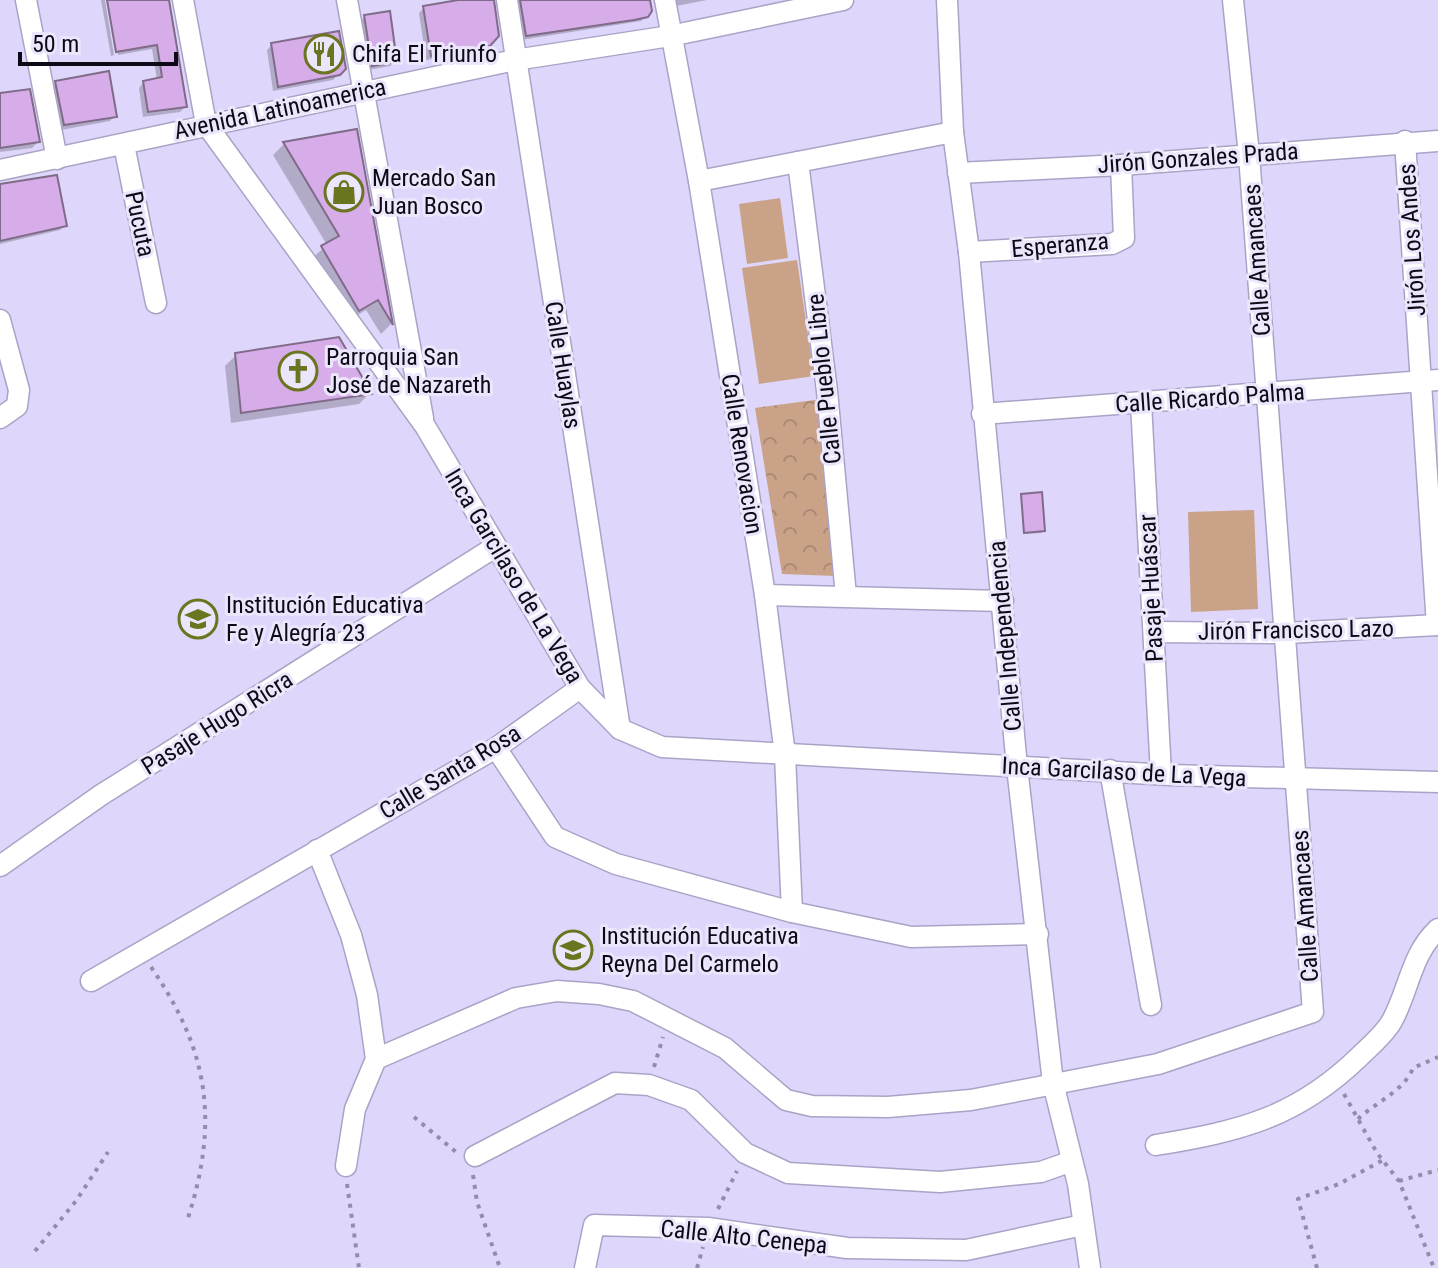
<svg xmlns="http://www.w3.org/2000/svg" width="1438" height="1268" viewBox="0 0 1438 1268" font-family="'Roboto Condensed',sans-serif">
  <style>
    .forest { fill: url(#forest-crowns) }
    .garden { fill: #c9a288 }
    .shadow { fill: #0003 }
    .building { fill: #d7ade9; stroke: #806c89; stroke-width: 2 }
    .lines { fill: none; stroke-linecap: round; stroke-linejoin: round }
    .street-casing { stroke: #aba3c6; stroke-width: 23 }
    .path { stroke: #948da9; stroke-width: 4; stroke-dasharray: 4 6; stroke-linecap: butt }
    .street { stroke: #fff; stroke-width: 20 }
    .labels { text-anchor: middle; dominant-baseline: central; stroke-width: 6; stroke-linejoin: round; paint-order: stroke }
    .poi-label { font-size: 24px; fill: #0d0a16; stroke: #ebe6fc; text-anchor: start }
    .street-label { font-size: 24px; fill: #0d0a16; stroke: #ebe6fc }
  </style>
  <defs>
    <pattern id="forest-crowns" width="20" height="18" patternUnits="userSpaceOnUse" patternTransform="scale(2)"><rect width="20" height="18" fill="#c9a288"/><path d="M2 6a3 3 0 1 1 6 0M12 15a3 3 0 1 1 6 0" fill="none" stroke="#ab8a75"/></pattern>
  </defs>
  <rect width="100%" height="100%" fill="#ded6fb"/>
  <!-- forest -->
  <path class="forest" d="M822 399 835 576 782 574 755 408Z"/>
  <!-- garden -->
  <g class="garden">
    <path d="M780 198 788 258 747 264 739 204Z"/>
    <path d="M797 260 814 376 759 384 742 268Z"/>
    <path d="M1254 510 1258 609 1191 612 1188 512Z"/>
  </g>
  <!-- shadow -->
  <g class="shadow">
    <path d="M101 0H105L114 55 111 56Z"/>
    <path d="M109 0H166L185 107 180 112 143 117 139 88 144 82 157 80 152 49 118 55Z"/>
    <path d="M474 0H494L497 35 483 50 426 60 419 13 424 8Z"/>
    <path d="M513 0H648L646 16 641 21 521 40Z"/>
    <path d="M672 0H707L676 6Z"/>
    <path d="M365 17 395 61 390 66 368 70 359 22Z"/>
    <path d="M272 45 344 68 333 80 273 91 267 50Z"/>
    <path d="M56 83 115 116 110 121 61 130 51 87Z"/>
    <path d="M0 95 38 142 32 148 0 152Z"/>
    <path d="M356 131 391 324 381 334 366 310 348 321 311 259 327 245 273 155 284 144Z"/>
    <path d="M0 187 65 225 60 230 0 244Z"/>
    <path d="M236 355 370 393 359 404 231 423 225 366Z"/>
    <path d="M1022 496 1043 531 1041 533 1023 534Z"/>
  </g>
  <!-- building -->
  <g class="building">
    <path d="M107 0H169L187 107 148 112 143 81 162 77 157 45 116 52Z"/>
    <path d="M458 0H494L499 36 490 46 431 56 423 6Z"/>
    <path d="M520 0H650L652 11 648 17 634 20 526 36Z"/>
    <path d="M390 11 397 62 372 66 364 15Z"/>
    <path d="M339 31 346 69 340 75 278 87 271 43Z"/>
    <path d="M109 71 117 117 64 125 55 81Z"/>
    <path d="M30 89 40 142 0 148V93Z"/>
    <path d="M357 129 393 325 378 300 359 311 321 246 339 236 283 142Z"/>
    <path d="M57 175 67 226 0 241V184Z"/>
    <path d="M339 337 372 394 241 413 235 353Z"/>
    <path d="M1042 492 1045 531 1024 533 1021 494Z"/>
  </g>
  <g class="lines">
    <defs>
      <g id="street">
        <path d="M26 0 57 159"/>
        <path d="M183 0 206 124 425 426 580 688 620 729 662 747 1170 775 1438 782"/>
        <path d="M347 0 423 418"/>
        <path d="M507 0 620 729"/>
        <path d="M665 0 699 181 765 595 785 755 792 912"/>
        <path d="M947 0 953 132 969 252 1017 767 1053 1083 1078 1184 1090 1268"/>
        <path d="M1405 141 1437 625"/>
        <path d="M124 145 156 303"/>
        <path d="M798 162 827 391 846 596"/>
        <path d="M0 170 515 60 670 36 843 0"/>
        <path d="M958 173 1121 165 1438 141"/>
        <path d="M699 181 953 132"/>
        <path d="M969 252 1112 244 1124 238 1121 165"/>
        <path d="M0 320 19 390 17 406 0 418"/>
        <path d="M1141 403 1161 774"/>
        <path d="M982 414 1438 380"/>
        <path d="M765 595 1003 601"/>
        <path d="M1154 632 1286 633 1438 625"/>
        <path d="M496 748 555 837 616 864 792 912 911 937 1038 934"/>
        <path d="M1110 770 1151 1005"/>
        <path d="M317 850 351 935 367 995 376 1059 355 1109 346 1166"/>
        <path d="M0 866 101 795 495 547"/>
        <path d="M91 981 496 748 580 688"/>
        <path d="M376 1059 516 998 557 991 599 994 633 1001 725 1048 786 1100 812 1106 888 1107 971 1100 1158 1064 1313 1012 1249 155 1233 0"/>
        <path d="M1156 1145C1240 1131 1296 1118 1359 1057 1370 1046 1384 1035 1392 1021 1409 990 1411 954 1438 929"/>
        <path d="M475 1156 615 1083 649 1085 691 1100 745 1153 788 1173 940 1182 1041 1172 1072 1161"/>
        <path d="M585 1268 594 1225 708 1228 847 1248 966 1250 1083 1225"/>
      </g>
    </defs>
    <!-- street casing -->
    <use href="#street" class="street-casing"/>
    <!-- path -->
    <g class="path">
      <path d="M151 967C209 1051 219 1121 188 1218"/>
      <path d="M654 1067 663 1037"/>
      <path d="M1344 1094 1377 1153 1399 1181 1434 1268"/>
      <path d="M414 1117 456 1152"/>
      <path d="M1358 1119C1376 1102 1404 1091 1413 1068L1438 1057"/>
      <path d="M473 1175 477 1202 500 1268"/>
      <path d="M1399 1181 1438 1170"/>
      <path d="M347 1184 359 1268"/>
      <path d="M718 1209 737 1171"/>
      <path d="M35 1251 76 1201 108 1152"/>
      <path d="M697 1268 703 1247"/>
      <path d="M1317 1268 1298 1199 1339 1184 1383 1160"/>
    </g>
    <!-- street -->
    <use href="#street" class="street"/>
  </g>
  <!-- icons -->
  <defs>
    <symbol id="restaurant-ring" viewBox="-11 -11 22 22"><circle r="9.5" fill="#ebe6fc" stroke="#6b741e" stroke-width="1.5"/><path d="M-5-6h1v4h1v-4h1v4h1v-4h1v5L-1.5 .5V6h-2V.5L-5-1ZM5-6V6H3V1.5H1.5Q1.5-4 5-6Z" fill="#6b741e"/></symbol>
    <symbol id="shop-ring" viewBox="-11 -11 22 22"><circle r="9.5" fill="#ebe6fc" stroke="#6b741e" stroke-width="1.5"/><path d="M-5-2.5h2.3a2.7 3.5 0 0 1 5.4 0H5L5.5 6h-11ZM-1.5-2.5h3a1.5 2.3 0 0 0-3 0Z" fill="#6b741e"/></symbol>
    <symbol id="church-ring" viewBox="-11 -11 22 22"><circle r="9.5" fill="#ebe6fc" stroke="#6b741e" stroke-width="1.5"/><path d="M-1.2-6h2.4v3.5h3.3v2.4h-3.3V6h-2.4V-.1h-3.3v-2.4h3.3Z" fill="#6b741e"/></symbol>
    <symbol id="school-ring" viewBox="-11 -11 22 22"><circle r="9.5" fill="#ebe6fc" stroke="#6b741e" stroke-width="1.5"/><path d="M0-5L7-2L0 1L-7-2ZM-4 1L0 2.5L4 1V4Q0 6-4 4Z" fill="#6b741e"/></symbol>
  </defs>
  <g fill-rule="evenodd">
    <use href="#restaurant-ring" x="302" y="32" width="44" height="44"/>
    <use href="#shop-ring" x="322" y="170" width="44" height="44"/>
    <use href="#church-ring" x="276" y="349" width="44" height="44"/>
    <use href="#school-ring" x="176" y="597" width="44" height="44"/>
    <use href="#school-ring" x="551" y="928" width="44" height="44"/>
  </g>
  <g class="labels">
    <!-- poi labels -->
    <g class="poi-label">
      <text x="352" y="54">Chifa El Triunfo</text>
      <text x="372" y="178">Mercado San<tspan x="372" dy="28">Juan Bosco</tspan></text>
      <text x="326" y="357">Parroquia San<tspan x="326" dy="28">José de Nazareth</tspan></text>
      <text x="226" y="605">Institución Educativa<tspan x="226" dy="28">Fe y Alegría 23</tspan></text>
      <text x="601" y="936">Institución Educativa<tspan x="601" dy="28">Reyna Del Carmelo</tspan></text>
    </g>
    <!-- street labels -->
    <g class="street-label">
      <text transform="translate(280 109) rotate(-12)">Avenida Latinoamerica</text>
      <text transform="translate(1198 158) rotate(-4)">Jirón Gonzales Prada</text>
      <text transform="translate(140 224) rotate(78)">Pucuta</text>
      <text transform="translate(1412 240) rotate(-94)">Jirón Los Andes</text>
      <text transform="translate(1060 245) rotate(-5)">Esperanza</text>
      <text transform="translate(1257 260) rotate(-94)">Calle Amancaes</text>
      <text transform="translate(563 365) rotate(81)">Calle Huaylas</text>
      <text transform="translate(824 379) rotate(-96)">Calle Pueblo Libre</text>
      <text transform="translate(1210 398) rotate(-4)">Calle Ricardo Palma</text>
      <text transform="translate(742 454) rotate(81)">Calle Renovacion</text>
      <text transform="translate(514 576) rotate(59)">Inca Garcilaso de La Vega</text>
      <text transform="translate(1151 588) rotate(-93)">Pasaje Huáscar</text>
      <text transform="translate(1296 630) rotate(-1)">Jirón Francisco Lazo</text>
      <text transform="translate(1005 636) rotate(-95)">Calle Independencia</text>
      <text transform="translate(217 723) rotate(-32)">Pasaje Hugo Ricra</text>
      <text transform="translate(450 772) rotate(-31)">Calle Santa Rosa</text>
      <text transform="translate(1124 772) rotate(3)">Inca Garcilaso de La Vega</text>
      <text transform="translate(1305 906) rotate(-94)">Calle Amancaes</text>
      <text transform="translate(744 1237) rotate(6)">Calle Alto Cenepa</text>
    </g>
  </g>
  <!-- scale -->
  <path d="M20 52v12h156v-12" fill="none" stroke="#0d0a16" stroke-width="4"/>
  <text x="32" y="52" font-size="24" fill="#0d0a16" stroke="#ebe6fc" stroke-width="6" paint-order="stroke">50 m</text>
</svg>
